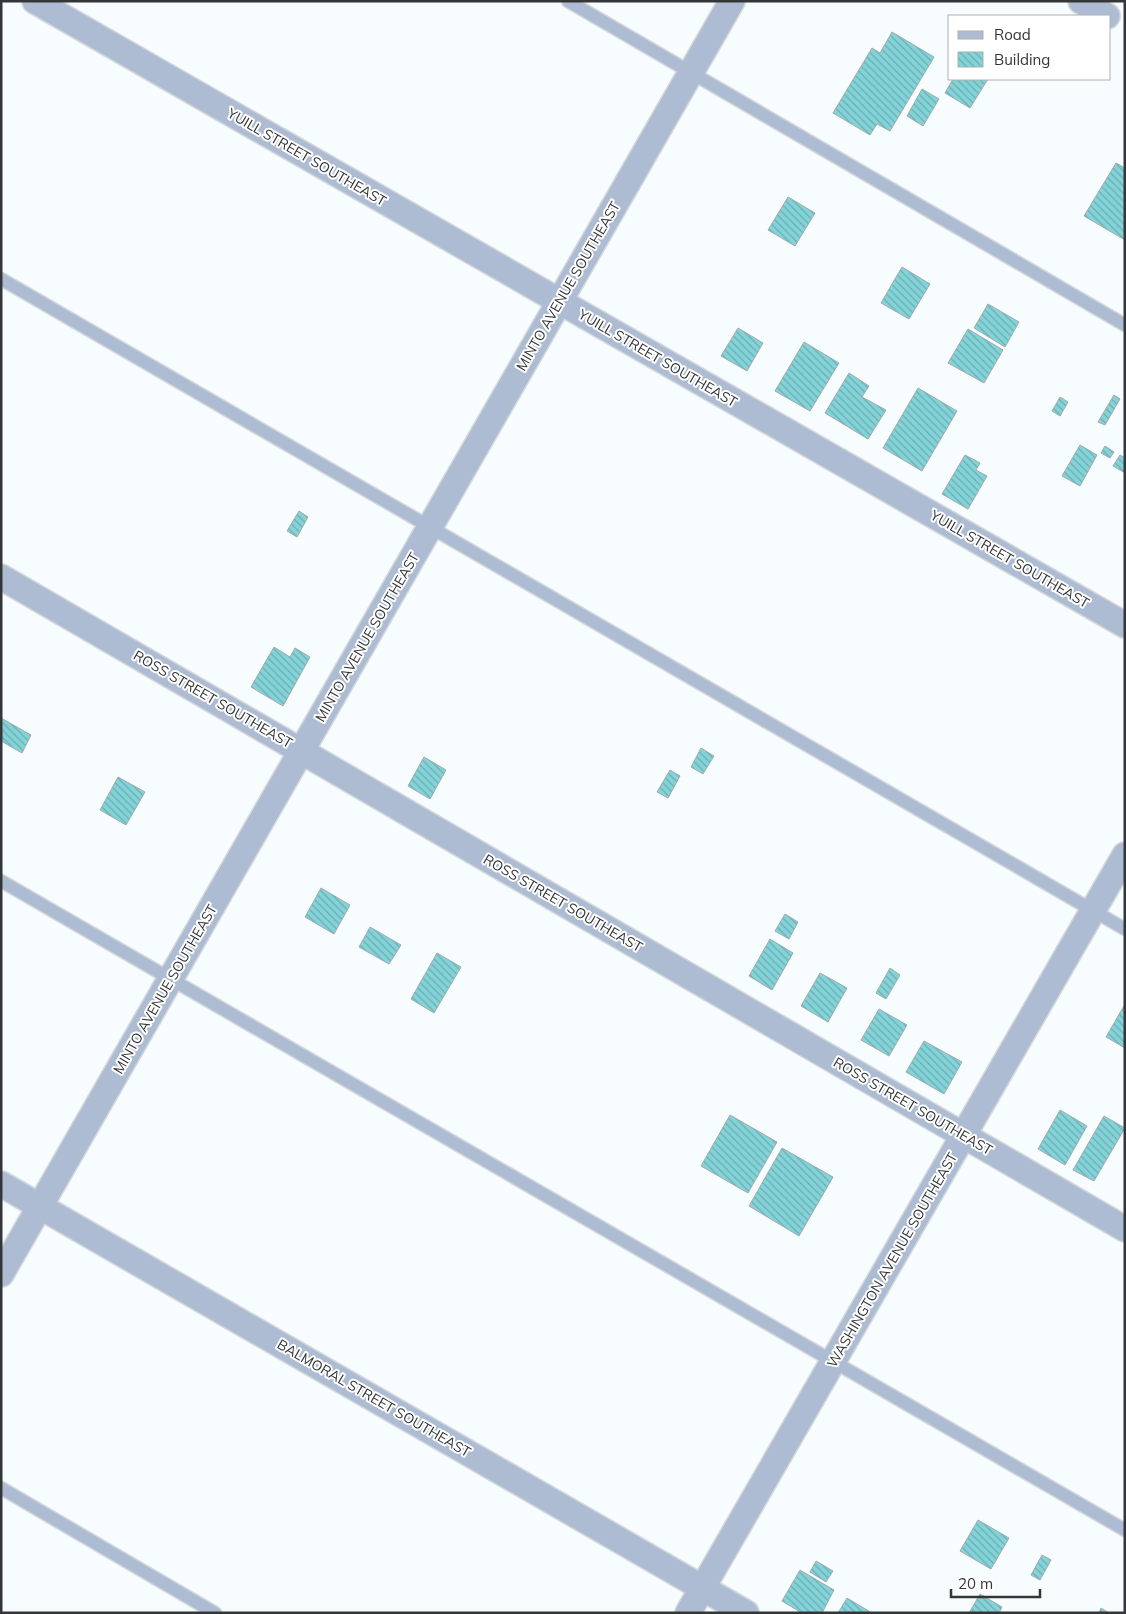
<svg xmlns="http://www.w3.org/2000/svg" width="1126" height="1614" viewBox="0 0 1126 1614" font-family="Mulish,sans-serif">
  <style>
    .building { fill: url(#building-back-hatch); stroke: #a4aaaa }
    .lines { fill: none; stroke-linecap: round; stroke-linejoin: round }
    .lane-casing { stroke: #d4d8db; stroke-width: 15 }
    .street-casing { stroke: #d4d8db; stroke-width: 28 }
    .lane { stroke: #adbcd2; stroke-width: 12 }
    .street { stroke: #adbcd2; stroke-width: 25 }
    .labels { text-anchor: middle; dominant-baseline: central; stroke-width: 4; stroke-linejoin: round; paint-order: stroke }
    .street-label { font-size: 14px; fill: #343637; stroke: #fff }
  </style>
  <defs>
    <pattern id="building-back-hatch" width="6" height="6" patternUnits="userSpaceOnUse" patternTransform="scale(1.25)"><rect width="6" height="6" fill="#83d4d9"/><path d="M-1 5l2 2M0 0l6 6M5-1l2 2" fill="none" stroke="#6cadb1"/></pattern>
  </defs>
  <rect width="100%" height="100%" fill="#f7fcff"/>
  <!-- building -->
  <g class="building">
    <path d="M892 32 934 57 890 131 877 124 870 135 833 113 872 48 880 53Z"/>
    <path d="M953 79H988L970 108 945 93Z"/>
    <path d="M922 89 939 99 923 126 907 116Z"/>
    <path d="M1116 163 1125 168V240L1084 216Z"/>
    <path d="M788 197 815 213 795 246 768 230Z"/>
    <path d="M902 267 930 284 909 319 881 303Z"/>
    <path d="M988 304 1019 322 1005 347 974 328Z"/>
    <path d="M738 328 763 343 747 371 721 356Z"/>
    <path d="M968 329 1003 350 984 383 948 363Z"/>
    <path d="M804 342 839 363 810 411 775 391Z"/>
    <path d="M849 373 869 386 862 397 886 410 868 439 825 413Z"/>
    <path d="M918 388 957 411 922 471 883 448Z"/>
    <path d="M1114 395 1120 399 1105 425 1098 422Z"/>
    <path d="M1060 397 1068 402 1060 416 1052 411Z"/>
    <path d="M1080 445 1097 455 1080 486 1062 476Z"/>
    <path d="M1105 446 1114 452 1110 458 1101 453Z"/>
    <path d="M965 455 980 463 976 470 987 476 968 509 942 494Z"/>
    <path d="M1120 455 1125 458V473L1113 466Z"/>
    <path d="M299 511 308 517 297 537 287 531Z"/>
    <path d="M274 647 290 657 295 648 310 657 283 706 251 687Z"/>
    <path d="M1 718 31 735 22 753 1 741Z"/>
    <path d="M701 748 714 756 703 774 691 767Z"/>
    <path d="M424 757 446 770 430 799 408 786Z"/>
    <path d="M670 770 680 776 668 798 657 792Z"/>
    <path d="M118 777 145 792 126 825 100 810Z"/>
    <path d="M321 888 350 905 334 934 305 917Z"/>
    <path d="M785 914 798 922 789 939 775 931Z"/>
    <path d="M370 927 401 945 389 964 359 947Z"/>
    <path d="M770 939 793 953 772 990 749 976Z"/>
    <path d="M437 953 461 967 434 1013 411 999Z"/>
    <path d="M890 968 900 975 886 999 876 993Z"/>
    <path d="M820 973 847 988 828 1022 801 1006Z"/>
    <path d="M1125 1004V1048L1106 1037Z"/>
    <path d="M879 1009 907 1025 889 1056 861 1040Z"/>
    <path d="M924 1041 962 1062 944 1094 906 1072Z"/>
    <path d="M1060 1110 1087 1126 1065 1165 1038 1149Z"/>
    <path d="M730 1115 777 1142 748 1193 701 1166Z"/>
    <path d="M1104 1116 1125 1128 1094 1181 1073 1170Z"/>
    <path d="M782 1148 833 1177 799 1236 749 1206Z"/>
    <path d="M978 1520 1009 1538 991 1569 960 1551Z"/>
    <path d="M1042 1555 1051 1560 1040 1580 1031 1575Z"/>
    <path d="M816 1561 833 1571 826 1582 810 1572Z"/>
    <path d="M800 1570 834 1590 822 1613H802L782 1601Z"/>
    <path d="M980 1594 1002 1607 999 1613H969Z"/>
    <path d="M847 1598 872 1613H838Z"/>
    <path d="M1101 1608 1109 1613H1099Z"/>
  </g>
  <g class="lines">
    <defs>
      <g id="lane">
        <path d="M568 1 1125 325"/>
        <path d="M1 279 1125 929"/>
        <path d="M1 881 1125 1530"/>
        <path d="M1 1488 215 1613"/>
      </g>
      <g id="street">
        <path d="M35 1 1125 625"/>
        <path d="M1081 1 1107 16"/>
        <path d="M1 577 1125 1229"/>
        <path d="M1 1184 746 1613"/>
        <path d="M1 1274 732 1"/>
        <path d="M688 1613 1125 855"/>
      </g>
    </defs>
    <!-- lane casing -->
    <use href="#lane" class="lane-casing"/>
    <!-- street casing -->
    <use href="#street" class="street-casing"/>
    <!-- lane -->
    <use href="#lane" class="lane"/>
    <!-- street -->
    <use href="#street" class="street"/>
  </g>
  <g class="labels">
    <!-- street labels -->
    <g class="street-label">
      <text transform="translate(307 157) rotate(30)">YUILL STREET SOUTHEAST</text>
      <text transform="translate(568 286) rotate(-60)">MINTO AVENUE SOUTHEAST</text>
      <text transform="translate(658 358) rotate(30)">YUILL STREET SOUTHEAST</text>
      <text transform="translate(1010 559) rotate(30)">YUILL STREET SOUTHEAST</text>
      <text transform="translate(367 637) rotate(-60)">MINTO AVENUE SOUTHEAST</text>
      <text transform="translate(213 699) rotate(30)">ROSS STREET SOUTHEAST</text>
      <text transform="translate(563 903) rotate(30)">ROSS STREET SOUTHEAST</text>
      <text transform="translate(165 989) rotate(-60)">MINTO AVENUE SOUTHEAST</text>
      <text transform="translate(913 1106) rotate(30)">ROSS STREET SOUTHEAST</text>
      <text transform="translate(892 1260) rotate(-60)">WASHINGTON AVENUE SOUTHEAST</text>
      <text transform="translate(374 1398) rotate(30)">BALMORAL STREET SOUTHEAST</text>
    </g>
  </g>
  <!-- border -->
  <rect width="1126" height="1614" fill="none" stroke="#343637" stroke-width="5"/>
  <!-- legend -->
  <rect x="948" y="15" width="162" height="65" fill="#ffffff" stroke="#aeafaf"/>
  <rect x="958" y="31" width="25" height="8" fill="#adbcd2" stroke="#aeafaf"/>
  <text x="994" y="40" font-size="15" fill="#343637">Road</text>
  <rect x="958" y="52" width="25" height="15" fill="url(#building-back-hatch)" stroke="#aeafaf"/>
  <text x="994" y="65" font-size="15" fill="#343637">Building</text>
  <!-- scale -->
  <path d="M951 1589v8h89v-8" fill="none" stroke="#343637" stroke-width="2.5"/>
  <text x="958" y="1589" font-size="15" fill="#343637" stroke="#ffffff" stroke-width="4" paint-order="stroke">20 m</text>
</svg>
